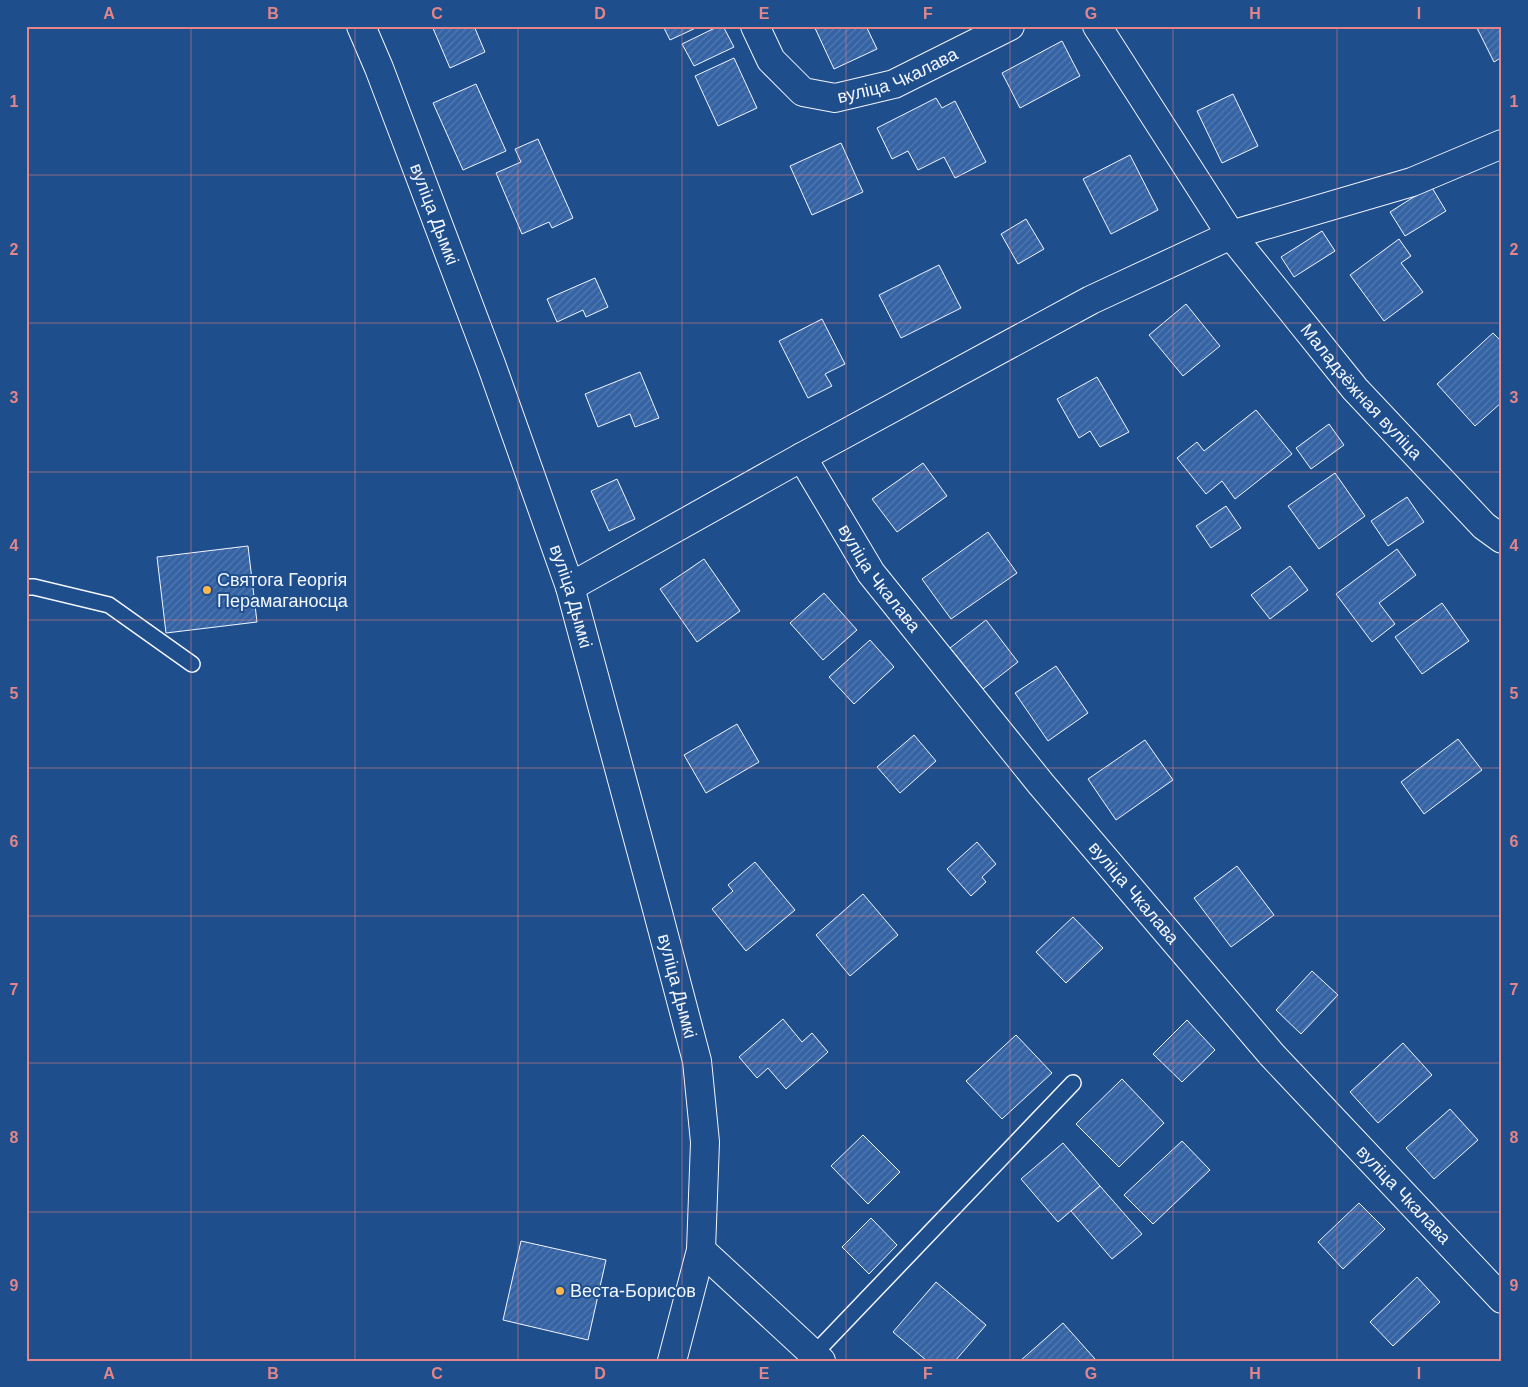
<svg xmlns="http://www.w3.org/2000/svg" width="1528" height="1387" viewBox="0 0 1528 1387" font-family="Helvetica,sans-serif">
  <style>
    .building { fill: url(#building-hatch); stroke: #f2f6ff }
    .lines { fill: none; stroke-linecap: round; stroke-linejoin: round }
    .service-casing { stroke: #f2f6ff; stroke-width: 18 }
    .minor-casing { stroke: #f2f6ff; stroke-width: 30 }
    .tertiary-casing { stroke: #f2f6ff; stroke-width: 30 }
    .service { stroke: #1f4e8c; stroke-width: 15 }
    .minor { stroke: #1f4e8c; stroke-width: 28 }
    .tertiary { stroke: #1f4e8c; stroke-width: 28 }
    .grid { fill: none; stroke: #e38589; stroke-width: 1; stroke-opacity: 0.55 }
    .poi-dot { fill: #ffb74d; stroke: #1f4e8c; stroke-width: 2 }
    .labels { text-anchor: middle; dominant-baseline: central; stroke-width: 4; stroke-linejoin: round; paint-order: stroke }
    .street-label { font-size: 18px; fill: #f2f6ff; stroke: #1f4e8c }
    .poi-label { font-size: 18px; fill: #f2f6ff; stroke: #1f4e8c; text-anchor: start }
    .neatline { fill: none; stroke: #e38589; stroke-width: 2 }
    .grid-label { font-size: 16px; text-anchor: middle; font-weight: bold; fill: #e38589 }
  </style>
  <defs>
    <pattern id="building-hatch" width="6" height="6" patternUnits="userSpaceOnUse" patternTransform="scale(1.25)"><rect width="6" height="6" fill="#3563a3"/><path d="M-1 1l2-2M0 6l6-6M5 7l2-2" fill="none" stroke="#537ab1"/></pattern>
  </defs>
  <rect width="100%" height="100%" fill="#1f4e8c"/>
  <!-- building -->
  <g class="building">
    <path d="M432 26H474L485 52 450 68Z"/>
    <path d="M663 26H700L670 40Z"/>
    <path d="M719 26H723L734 47 694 66 682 44Z"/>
    <path d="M814 26H866L877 49 834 69Z"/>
    <path d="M1476 26H1502V57L1494 62Z"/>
    <path d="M1062 41 1080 76 1020 108 1002 73Z"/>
    <path d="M734 58 757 108 718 126 695 76Z"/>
    <path d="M476 84 506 151 463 170 433 103Z"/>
    <path d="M1233 94 1258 146 1222 163 1197 111Z"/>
    <path d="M936 98 942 108 955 101 986 162 955 178 944 157 918 170 908 151 892 159 877 128Z"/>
    <path d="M538 139 573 218 552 228 549 222 522 234 496 173 521 162 515 149Z"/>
    <path d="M841 143 863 192 812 215 790 166Z"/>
    <path d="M1130 155 1158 210 1111 234 1083 179Z"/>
    <path d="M1431 186 1446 211 1405 236 1390 212Z"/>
    <path d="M1026 219 1044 249 1018 264 1001 234Z"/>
    <path d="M1322 231 1335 251 1294 277 1281 257Z"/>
    <path d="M1399 239 1411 256 1401 263 1423 292 1384 321 1350 275Z"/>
    <path d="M939 265 961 308 901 338 879 295Z"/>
    <path d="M595 278 608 307 586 317 583 310 557 322 547 299Z"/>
    <path d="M1186 304 1220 346 1183 376 1149 335Z"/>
    <path d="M822 319 845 364 825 374 832 386 808 398 779 341Z"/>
    <path d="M1493 333 1502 342V402L1475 426 1437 384Z"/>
    <path d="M640 372 659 418 635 427 630 414 598 427 585 394Z"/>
    <path d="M1097 377 1129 432 1100 447 1090 431 1079 438 1057 399Z"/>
    <path d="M1256 410 1292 454 1235 499 1222 481 1206 494 1177 458 1197 442 1204 451Z"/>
    <path d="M1329 424 1344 445 1311 469 1296 448Z"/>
    <path d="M923 463 947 496 897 532 872 499Z"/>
    <path d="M1335 473 1365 516 1319 549 1288 506Z"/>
    <path d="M617 479 635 519 609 531 591 491Z"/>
    <path d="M1407 497 1424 522 1388 546 1371 521Z"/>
    <path d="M1226 506 1241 528 1211 548 1196 526Z"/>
    <path d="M988 532 1017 573 951 619 922 579Z"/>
    <path d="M248 546 257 622 166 633 157 557Z"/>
    <path d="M1397 549 1416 575 1379 603 1395 624 1372 642 1336 594Z"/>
    <path d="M704 559 740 611 697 642 660 589Z"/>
    <path d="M1290 566 1308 590 1270 619 1251 595Z"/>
    <path d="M824 593 857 630 823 660 790 623Z"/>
    <path d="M1442 603 1469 641 1422 674 1395 637Z"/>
    <path d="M986 620 1018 662 983 689 950 648Z"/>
    <path d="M870 640 894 667 854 704 829 677Z"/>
    <path d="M1056 666 1088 713 1048 741 1015 693Z"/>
    <path d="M737 724 759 762 706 793 684 755Z"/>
    <path d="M914 735 936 761 900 793 877 767Z"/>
    <path d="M1458 739 1482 770 1424 814 1401 782Z"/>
    <path d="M1145 740 1173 780 1116 820 1088 779Z"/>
    <path d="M977 842 996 864 982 877 986 882 971 896 947 869Z"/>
    <path d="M755 862 795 910 746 951 712 909 733 891 728 885Z"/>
    <path d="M1237 866 1274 915 1231 947 1194 898Z"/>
    <path d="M863 894 898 935 850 976 816 935Z"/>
    <path d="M1073 917 1103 948 1066 983 1036 952Z"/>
    <path d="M1312 971 1338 995 1301 1034 1276 1010Z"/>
    <path d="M783 1019 802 1042 812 1033 828 1052 786 1089 768 1068 757 1078 739 1057Z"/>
    <path d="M1187 1020 1215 1050 1182 1082 1153 1054Z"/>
    <path d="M1016 1035 1052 1073 1002 1119 966 1081Z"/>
    <path d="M1403 1043 1432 1075 1378 1123 1350 1092Z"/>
    <path d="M1122 1079 1164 1123 1119 1167 1076 1124Z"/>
    <path d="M1450 1109 1478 1140 1434 1179 1406 1148Z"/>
    <path d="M863 1135 900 1172 868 1204 831 1166Z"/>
    <path d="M1182 1141 1210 1170 1153 1224 1124 1195Z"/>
    <path d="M1063 1143 1100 1186 1058 1222 1021 1179Z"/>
    <path d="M1100 1186 1142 1234 1112 1259 1071 1211Z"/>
    <path d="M1359 1203 1385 1229 1343 1269 1318 1242Z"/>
    <path d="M871 1218 897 1245 869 1274 842 1247Z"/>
    <path d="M521 1241 606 1260 588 1340 503 1320Z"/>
    <path d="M1417 1277 1440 1302 1393 1346 1370 1322Z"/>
    <path d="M936 1282 986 1325 955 1361H927L893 1332Z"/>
    <path d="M1063 1323 1095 1359 1093 1361H1020Z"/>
  </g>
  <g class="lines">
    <defs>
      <g id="service">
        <path d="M26 587H34L109 605 192 664"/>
        <path d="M814 1354 1073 1083"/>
      </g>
      <g id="minor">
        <path id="s1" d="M755 26 771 60 803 92 835 98 894 84 1010 26"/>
        <path id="s2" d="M1097 26 1231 235 1355 389 1484 526 1502 539"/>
        <path id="s3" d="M802 457 871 573 1041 784 1272 1055 1502 1299"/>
        <path d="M570 587 802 457 1091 300 1231 235 1412 182 1502 144"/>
        <path d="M701 1250 821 1361"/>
      </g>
      <g id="tertiary">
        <path id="s4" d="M361 26 379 68 491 364 570 587 657 909 697 1061 705 1142 701 1250 672 1361"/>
      </g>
    </defs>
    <!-- service casing -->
    <use href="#service" class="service-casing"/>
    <!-- minor casing -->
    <use href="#minor" class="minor-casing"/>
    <!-- tertiary casing -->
    <use href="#tertiary" class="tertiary-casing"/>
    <!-- service -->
    <use href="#service" class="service"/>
    <!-- minor -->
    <use href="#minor" class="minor"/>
    <!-- tertiary -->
    <use href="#tertiary" class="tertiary"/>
  </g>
  <!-- grid -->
  <path class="grid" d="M191 26V1361M355 26V1361M518 26V1361M682 26V1361M846 26V1361M1010 26V1361M1173 26V1361M1337 26V1361M26 175H1502M26 323H1502M26 472H1502M26 620H1502M26 768H1502M26 916H1502M26 1063H1502M26 1212H1502"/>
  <!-- markers -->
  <g class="poi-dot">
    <circle cx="207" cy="590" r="5"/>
    <circle cx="560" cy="1291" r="5"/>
  </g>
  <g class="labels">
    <!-- street labels -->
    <g class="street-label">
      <text stroke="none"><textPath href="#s1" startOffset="182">вуліца Чкалава</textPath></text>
      <text stroke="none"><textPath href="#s4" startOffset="202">вуліца Дымкі</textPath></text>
      <text stroke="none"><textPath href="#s2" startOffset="452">Маладзёжная вуліца</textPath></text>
      <text stroke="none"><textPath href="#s3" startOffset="144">вуліца Чкалава</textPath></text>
      <text stroke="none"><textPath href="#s4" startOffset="608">вуліца Дымкі</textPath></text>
      <text stroke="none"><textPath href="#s3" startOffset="549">вуліца Чкалава</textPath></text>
      <text stroke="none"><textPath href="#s4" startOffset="1012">вуліца Дымкі</textPath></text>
      <text stroke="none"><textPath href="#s3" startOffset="954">вуліца Чкалава</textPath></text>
    </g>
    <!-- poi labels -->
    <g class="poi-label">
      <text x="217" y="580">Святога Георгія<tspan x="217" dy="21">Перамаганосца</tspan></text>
      <text x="570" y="1291">Веста-Борисов</text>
    </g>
  </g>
  <!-- border -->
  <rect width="1528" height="1387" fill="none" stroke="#1f4e8c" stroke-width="55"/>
  <rect x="28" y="28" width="1472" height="1332" class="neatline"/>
  <g class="grid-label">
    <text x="109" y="19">A</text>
    <text x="273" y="19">B</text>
    <text x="437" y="19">C</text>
    <text x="600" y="19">D</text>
    <text x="764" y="19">E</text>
    <text x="928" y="19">F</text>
    <text x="1091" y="19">G</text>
    <text x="1255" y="19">H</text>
    <text x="1419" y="19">I</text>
    <text x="14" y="107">1</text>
    <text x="1514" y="107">1</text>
    <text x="14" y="255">2</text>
    <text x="1514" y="255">2</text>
    <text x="14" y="403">3</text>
    <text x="1514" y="403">3</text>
    <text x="14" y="551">4</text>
    <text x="1514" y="551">4</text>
    <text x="14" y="699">5</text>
    <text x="1514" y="699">5</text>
    <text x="14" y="847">6</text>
    <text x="1514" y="847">6</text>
    <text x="14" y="995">7</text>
    <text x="1514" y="995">7</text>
    <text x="14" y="1143">8</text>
    <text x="1514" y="1143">8</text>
    <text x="14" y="1291">9</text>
    <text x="1514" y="1291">9</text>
    <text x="109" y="1379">A</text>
    <text x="273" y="1379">B</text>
    <text x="437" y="1379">C</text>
    <text x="600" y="1379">D</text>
    <text x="764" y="1379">E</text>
    <text x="928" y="1379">F</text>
    <text x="1091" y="1379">G</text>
    <text x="1255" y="1379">H</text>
    <text x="1419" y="1379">I</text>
  </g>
</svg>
